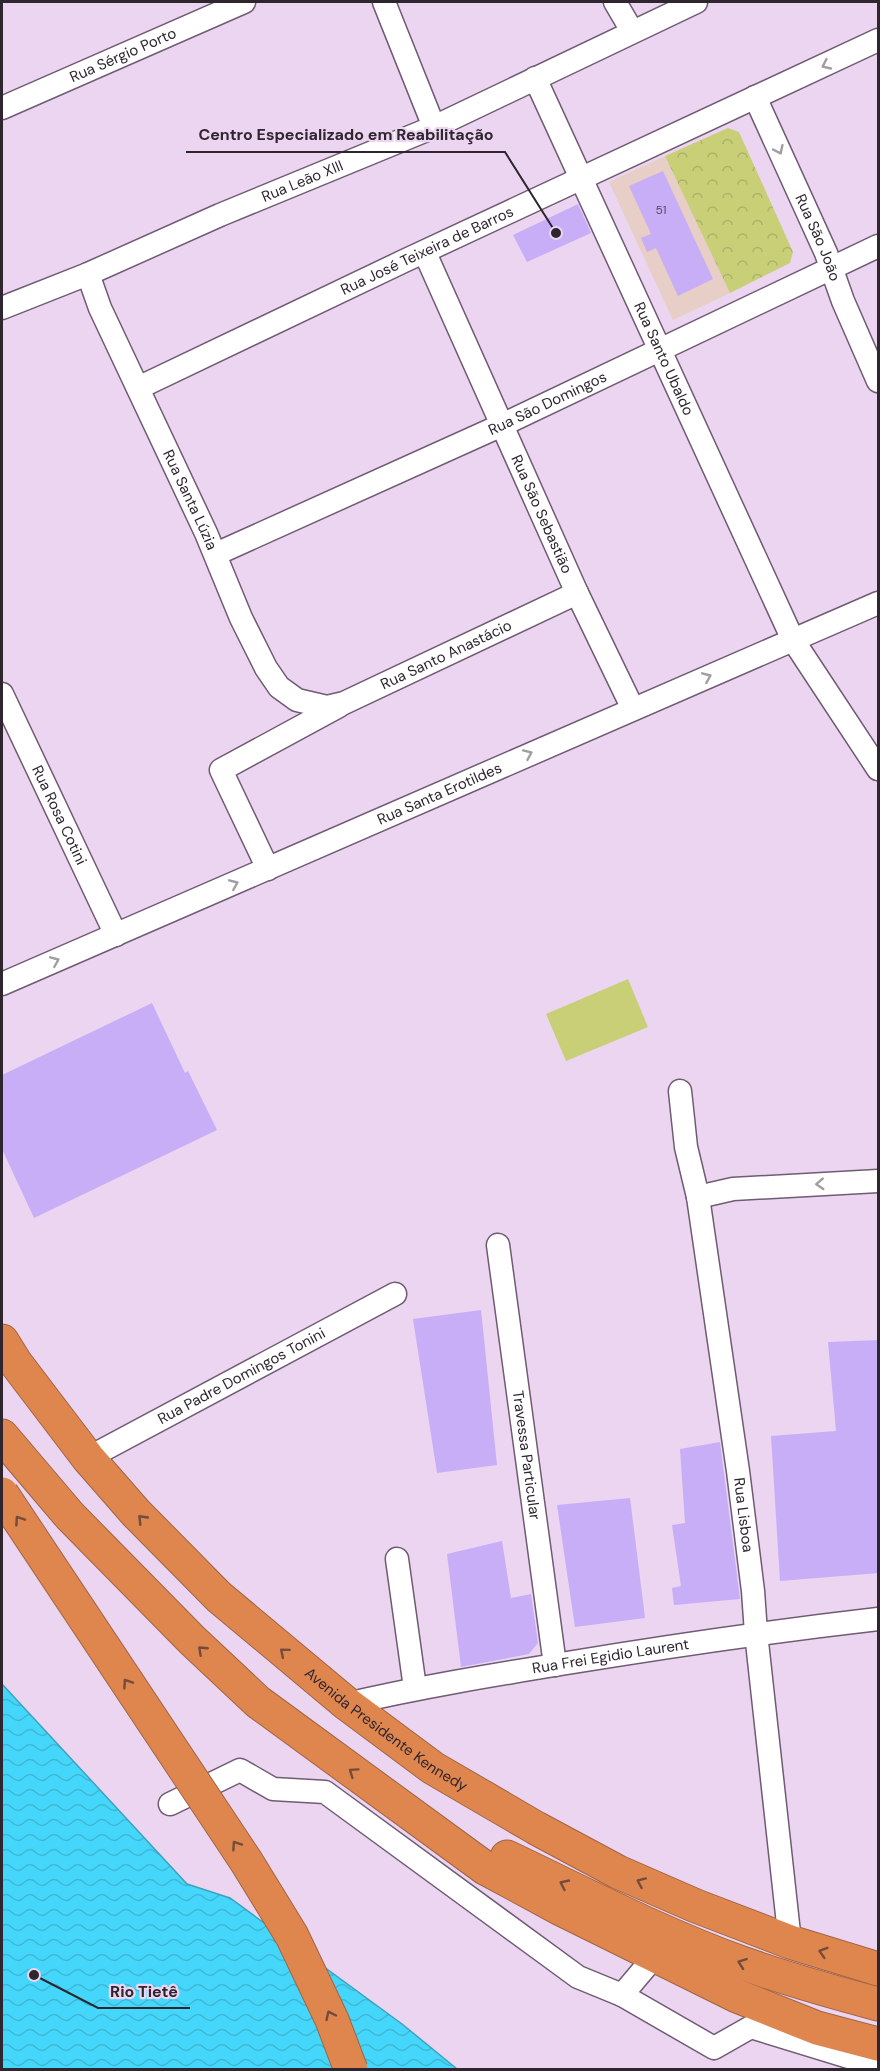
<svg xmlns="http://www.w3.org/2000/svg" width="880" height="2071" viewBox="0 0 880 2071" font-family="'DM Sans',sans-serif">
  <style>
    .medical { fill: #e7cec6 }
    .forest { fill: url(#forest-crowns) }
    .garden { fill: #c8cf77 }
    .water { fill: url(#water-waves); stroke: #3ea2be; stroke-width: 1.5 }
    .building { fill: #c7aef7 }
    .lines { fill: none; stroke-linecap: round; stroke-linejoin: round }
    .minor-casing { stroke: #6f5b72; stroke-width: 25 }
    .highway-casing { stroke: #a16444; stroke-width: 35 }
    .minor { stroke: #fff; stroke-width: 22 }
    .highway { stroke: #df864f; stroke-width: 33 }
    .highway-bridge-casing { stroke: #a16444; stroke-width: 35; stroke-linecap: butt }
    .highway-bridge { stroke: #df864f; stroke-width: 33 }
    .oneway { stroke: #a19da1 }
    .oneway2 { stroke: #754c3c }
    .labels { text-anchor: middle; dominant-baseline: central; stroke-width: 4.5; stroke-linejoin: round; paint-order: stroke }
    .number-label { font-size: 12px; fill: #544761 }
    .street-label { font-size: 15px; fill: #2e252f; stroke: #ecd5f0 }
    .leader { fill: none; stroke: #2e252f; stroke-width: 2 }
    .callout-dot { fill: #2e252f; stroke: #ecd5f0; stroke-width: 2 }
    .callout-label { font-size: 16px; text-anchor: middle; font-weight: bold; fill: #2e252f; stroke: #ecd5f0; stroke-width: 4.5; stroke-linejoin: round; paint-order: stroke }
  </style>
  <defs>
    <pattern id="forest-crowns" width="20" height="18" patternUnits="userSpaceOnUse" patternTransform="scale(1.5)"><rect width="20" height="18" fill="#c8cf77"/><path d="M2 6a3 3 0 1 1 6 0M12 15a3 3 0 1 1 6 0" fill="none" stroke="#acb267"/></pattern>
    <pattern id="water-waves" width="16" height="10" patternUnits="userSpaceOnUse" patternTransform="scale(1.5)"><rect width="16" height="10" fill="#45d7fb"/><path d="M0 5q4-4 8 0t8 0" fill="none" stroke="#3db8d7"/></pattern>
  </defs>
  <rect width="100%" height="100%" fill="#ecd5f0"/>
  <!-- medical -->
  <path class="medical" d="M665 156 730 293 673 320 609 182Z"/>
  <!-- forest -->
  <path class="forest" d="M728 128 739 132 793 252 790 263 730 293 665 156Z"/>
  <!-- garden -->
  <path class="garden" d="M628 979 648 1027 566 1061 546 1014Z"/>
  <!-- water -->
  <path class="water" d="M2 1684 187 1884 230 1898 402 2024 457 2069H2Z"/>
  <!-- building -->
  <g class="building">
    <path d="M663 171 713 279 678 296 656 248 647 252 641 238 651 234 629 186Z"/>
    <path d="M578 204 591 233 527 262 513 235Z"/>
    <path d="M152 1003 185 1073 188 1071 217 1130 34 1218 2 1149V1075Z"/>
    <path d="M481 1310 497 1465 437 1473 413 1319Z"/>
    <path d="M879 1340V1573L780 1581 771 1436 836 1431 828 1342Z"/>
    <path d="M720 1442 740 1599 674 1605 672 1588 681 1586 672 1525 685 1523 680 1449Z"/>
    <path d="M630 1498 645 1618 575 1627 557 1505Z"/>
    <path d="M502 1541 511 1598 531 1594 538 1643 529 1654 461 1667 447 1554Z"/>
  </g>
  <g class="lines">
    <defs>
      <g id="minor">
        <path d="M384 2 434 127"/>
        <path d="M615 2 632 31"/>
        <path id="s1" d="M535 78 793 640 878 769"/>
        <path id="s2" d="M755 97 826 253 843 301 878 381"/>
        <path id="s3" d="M2 108 244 2"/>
        <path id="s4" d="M425 253 577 593 633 709"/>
        <path id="s5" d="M88 274 100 308 206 533 241 618 266 668 279 687 297 700 327 707 344 703 577 593"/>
        <path id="s6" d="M2 308 88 274 220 215 434 127 696 2"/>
        <path id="s7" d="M138 388 404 261 878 40"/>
        <path id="s8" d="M216 554 502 425 878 246"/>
        <path id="s9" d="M2 694 116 935"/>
        <path d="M268 869 221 770 339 706"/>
        <path id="s10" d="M2 984 878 603"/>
        <path id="s11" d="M680 1091 686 1147 698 1197 738 1471 753 1591 756 1633 790 1942"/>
        <path d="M698 1197 733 1189 878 1181"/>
        <path id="s12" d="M498 1245 555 1665"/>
        <path id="s13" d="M88 1458 395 1294"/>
        <path d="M397 1559 415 1688"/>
        <path id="s14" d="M347 1704C420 1687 493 1675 567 1663 670 1646 774 1631 878 1619"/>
        <path d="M170 1804 240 1770 273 1789 325 1792 578 1977 622 1995 655 1956"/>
        <path d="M622 1995 714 2048 751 2027 878 2066"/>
      </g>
      <g id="highway">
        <path id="s15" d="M2 1341 15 1362 88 1458 136 1513 219 1597 347 1704 433 1768 536 1828 618 1872 696 1906 790 1942 878 1969"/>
        <path d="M2 1436 70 1516 192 1640 258 1702 485 1868 561 1909 737 1996 817 2028 878 2044"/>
        <path d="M507 1857C585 1894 661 1934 742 1963 787 1979 833 1992 878 2004"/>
      </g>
    </defs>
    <!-- minor casing -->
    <use href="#minor" class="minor-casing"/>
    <!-- highway casing -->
    <use href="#highway" class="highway-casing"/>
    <!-- minor -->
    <use href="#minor" class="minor"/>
    <!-- highway -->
    <use href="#highway" class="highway"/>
    <defs>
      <path id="highway-bridge" d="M2 1494 246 1861 292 1936 332 2020 351 2070"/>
    </defs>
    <!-- highway-bridge casing -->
    <use href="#highway-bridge" class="highway-bridge-casing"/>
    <!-- highway-bridge -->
    <use href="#highway-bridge" class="highway-bridge"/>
  </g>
  <!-- one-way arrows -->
  <defs><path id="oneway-chevron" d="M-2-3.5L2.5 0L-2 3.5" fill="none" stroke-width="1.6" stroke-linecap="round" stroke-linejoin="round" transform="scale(1.5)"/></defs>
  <g class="oneway">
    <use href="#oneway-chevron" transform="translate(826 65) rotate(155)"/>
    <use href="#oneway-chevron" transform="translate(779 150) rotate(65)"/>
    <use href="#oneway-chevron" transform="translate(707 677) rotate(-23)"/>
    <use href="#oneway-chevron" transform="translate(528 754) rotate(-24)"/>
    <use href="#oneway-chevron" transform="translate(234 884) rotate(-23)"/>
    <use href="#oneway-chevron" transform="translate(55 961) rotate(-23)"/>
    <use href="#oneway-chevron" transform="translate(820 1184) rotate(177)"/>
  </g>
  <g class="oneway2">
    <use href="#oneway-chevron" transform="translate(142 1519) rotate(-134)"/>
    <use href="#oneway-chevron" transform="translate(19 1520) rotate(-124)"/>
    <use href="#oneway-chevron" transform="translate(202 1650) rotate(-137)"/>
    <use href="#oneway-chevron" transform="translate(284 1652) rotate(-140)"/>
    <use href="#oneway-chevron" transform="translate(127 1683) rotate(-124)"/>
    <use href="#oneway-chevron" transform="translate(353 1772) rotate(-145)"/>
    <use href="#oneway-chevron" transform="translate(236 1845) rotate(-124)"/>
    <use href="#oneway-chevron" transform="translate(641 1882) rotate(-156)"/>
    <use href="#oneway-chevron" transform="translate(564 1884) rotate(-155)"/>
    <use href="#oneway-chevron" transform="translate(823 1952) rotate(-163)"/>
    <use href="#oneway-chevron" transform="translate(742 1963) rotate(-160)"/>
    <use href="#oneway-chevron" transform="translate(330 2015) rotate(-115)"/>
  </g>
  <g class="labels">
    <!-- number labels -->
    <g class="number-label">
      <text x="661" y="210">51</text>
    </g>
    <!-- street labels -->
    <g class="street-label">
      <text stroke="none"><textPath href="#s3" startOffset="132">Rua Sérgio Porto</textPath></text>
      <text stroke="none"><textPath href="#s6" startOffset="326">Rua Leão XIII</textPath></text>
      <text stroke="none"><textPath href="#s2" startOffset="154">Rua São João</textPath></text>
      <text stroke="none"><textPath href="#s7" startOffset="320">Rua José Teixeira de Barros</textPath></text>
      <text stroke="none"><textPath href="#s1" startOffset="309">Rua Santo Ubaldo</textPath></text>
      <text stroke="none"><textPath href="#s8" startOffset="364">Rua São Domingos</textPath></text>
      <text stroke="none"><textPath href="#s5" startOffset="248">Rua Santa Lúzia</textPath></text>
      <text stroke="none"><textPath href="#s4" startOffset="286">Rua São Sebastião</textPath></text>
      <text stroke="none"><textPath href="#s5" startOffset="639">Rua Santo Anastácio</textPath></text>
      <text stroke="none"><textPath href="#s10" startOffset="477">Rua Santa Erotildes</textPath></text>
      <text stroke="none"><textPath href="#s9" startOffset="134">Rua Rosa Cotini</textPath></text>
      <text stroke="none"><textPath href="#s13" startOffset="174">Rua Padre Domingos Tonini</textPath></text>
      <text stroke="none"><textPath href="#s12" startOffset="212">Travessa Particular</textPath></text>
      <text stroke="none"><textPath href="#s11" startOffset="429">Rua Lisboa</textPath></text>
      <text stroke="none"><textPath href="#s14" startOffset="268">Rua Frei Egidio Laurent</textPath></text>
      <text stroke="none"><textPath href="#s15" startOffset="550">Avenida Presidente Kennedy</textPath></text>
    </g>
  </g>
  <!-- callouts -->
  <path class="leader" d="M556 233L505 152H186M34 1975L98 2008H190"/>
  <g class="callout-dot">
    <circle cx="556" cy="233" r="6"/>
    <circle cx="34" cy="1975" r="6"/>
  </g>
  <g class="callout-label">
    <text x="346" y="140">Centro Especializado em Reabilitação</text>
    <text x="144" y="1997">Rio Tietê</text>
  </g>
  <!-- border -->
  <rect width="880" height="2071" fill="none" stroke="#2e252f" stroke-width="6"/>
</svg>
